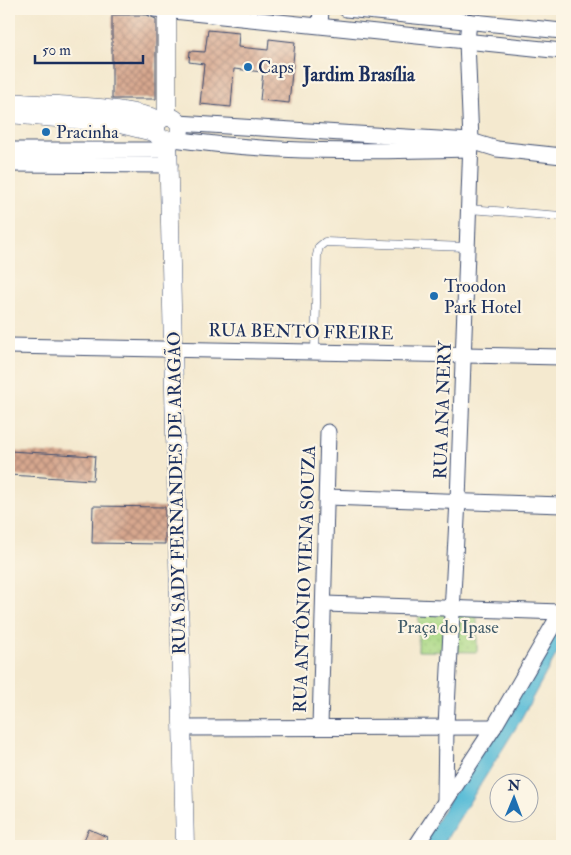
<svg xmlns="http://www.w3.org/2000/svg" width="571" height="855" viewBox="0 0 571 855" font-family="'IM FELL Double Pica',serif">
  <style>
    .park { fill: url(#park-dots); stroke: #638472 }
    .water { fill: #58bcd7; stroke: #3a769a }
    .building { fill: url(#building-cross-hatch) }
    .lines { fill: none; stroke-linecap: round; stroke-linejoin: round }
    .service-casing { stroke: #3c4b6f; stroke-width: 9 }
    .minor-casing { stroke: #3c4b6f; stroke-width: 17 }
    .tertiary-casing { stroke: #3c4b6f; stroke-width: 19 }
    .service { stroke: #fff; stroke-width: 8 }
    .minor { stroke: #fff; stroke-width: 15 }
    .tertiary { stroke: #fff; stroke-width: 18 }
    .poi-dot { fill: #1f6fb2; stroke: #fcf5e5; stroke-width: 2 }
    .labels { text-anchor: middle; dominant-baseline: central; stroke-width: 4.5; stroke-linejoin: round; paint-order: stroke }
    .poi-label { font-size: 18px; fill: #1b2f5e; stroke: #fcf5e5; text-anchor: start }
    .street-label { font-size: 18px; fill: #1b2f5e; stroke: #fcf5e5 }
    .park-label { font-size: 18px; fill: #3f5a68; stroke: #fcf5e5 }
    .neighbourhood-label { font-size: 19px; font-weight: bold; fill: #1b2f5e; stroke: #fcf5e5 }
  </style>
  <defs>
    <pattern id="park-dots" width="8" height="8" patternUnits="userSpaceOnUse" patternTransform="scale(1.25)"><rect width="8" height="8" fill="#abd986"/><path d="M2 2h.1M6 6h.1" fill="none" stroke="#93bb76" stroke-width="1.8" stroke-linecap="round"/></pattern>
    <pattern id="building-cross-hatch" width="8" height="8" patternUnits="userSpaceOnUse" patternTransform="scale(1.25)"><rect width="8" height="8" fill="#d7a78e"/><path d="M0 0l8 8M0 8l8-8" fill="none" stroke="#ae8877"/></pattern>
  </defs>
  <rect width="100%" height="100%" fill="#fcf5e5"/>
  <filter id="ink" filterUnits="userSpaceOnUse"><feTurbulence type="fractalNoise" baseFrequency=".02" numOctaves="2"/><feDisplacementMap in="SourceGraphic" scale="10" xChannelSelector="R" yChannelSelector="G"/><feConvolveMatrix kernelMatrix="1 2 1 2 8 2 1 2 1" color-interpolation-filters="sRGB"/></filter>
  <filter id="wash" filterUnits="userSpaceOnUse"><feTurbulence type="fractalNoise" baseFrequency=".0096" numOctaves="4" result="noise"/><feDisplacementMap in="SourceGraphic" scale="20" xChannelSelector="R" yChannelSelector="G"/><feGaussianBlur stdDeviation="1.12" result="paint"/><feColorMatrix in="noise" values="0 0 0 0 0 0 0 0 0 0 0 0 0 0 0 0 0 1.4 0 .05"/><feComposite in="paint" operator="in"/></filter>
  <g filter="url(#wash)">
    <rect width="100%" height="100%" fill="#f4e9cf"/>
    <!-- park -->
    <path class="park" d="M419 603 477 604V652L418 651Z"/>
    <!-- water -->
    <path class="water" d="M562 619V644L517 726 442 846H421Z"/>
    <g id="blocks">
      <!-- building -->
      <g class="building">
        <path d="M112 15H147L156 19V99H112Z"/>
        <path d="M208 30 239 33 238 47 268 50 269 39 295 42 289 103 260 100 263 72 234 69 231 107 200 104 204 64 189 62 190 51 205 52Z"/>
        <path d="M9 451 95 456 93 480 9 475Z"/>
        <path d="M93 506 165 507V544L92 543Z"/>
        <path d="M89 829 107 837 103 846H81Z"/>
      </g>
    </g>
  </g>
  <g filter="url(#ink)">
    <use href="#blocks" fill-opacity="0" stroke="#3c4b6f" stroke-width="1"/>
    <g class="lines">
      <defs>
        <g id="service">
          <path d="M468 209 562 216"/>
          <path d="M315 352 317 255 319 247 325 242 467 247"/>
        </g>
        <g id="minor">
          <path d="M154 9 562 51"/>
          <path d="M346 9 562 31"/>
          <path d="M320 25 321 9"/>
          <path d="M178 123 471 141 497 149 562 156"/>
          <path d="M174 139C271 153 370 152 469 149"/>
          <path d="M9 150H169"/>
          <path d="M9 164 170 165"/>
          <path d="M9 346 562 357"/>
          <path d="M327 497 562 505"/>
          <path d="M325 604 561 612"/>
          <path d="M320 727 328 432"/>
          <path d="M183 728 494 727"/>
          <path d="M445 799 446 726 458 500 471 141 467 41 469 22"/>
          <path d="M416 846 494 727 562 610"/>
        </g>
        <g id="tertiary">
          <path d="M167 9V117"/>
          <path d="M9 102C52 106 121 105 160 120"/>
          <path d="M9 114 116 123 157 133"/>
          <circle cx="168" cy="129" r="12"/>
          <path d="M168 140 185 846"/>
        </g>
      </defs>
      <!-- service casing -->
      <use href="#service" class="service-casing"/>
      <!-- minor casing -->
      <use href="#minor" class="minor-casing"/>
      <!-- tertiary casing -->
      <use href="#tertiary" class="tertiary-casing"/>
      <!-- service -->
      <use href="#service" class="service"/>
      <!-- minor -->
      <use href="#minor" class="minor"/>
      <!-- tertiary -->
      <use href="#tertiary" class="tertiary"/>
    </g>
  </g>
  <!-- markers -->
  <g class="poi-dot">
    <circle cx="248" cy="67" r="5"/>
    <circle cx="46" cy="132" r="5"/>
    <circle cx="434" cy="296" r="5"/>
  </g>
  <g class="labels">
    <!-- poi labels -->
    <g class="poi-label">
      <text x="258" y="67">Caps</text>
      <text x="56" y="132">Pracinha</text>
      <text x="444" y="286">Troodon<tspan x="444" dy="21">Park Hotel</tspan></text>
    </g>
    <!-- street labels -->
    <g class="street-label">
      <text transform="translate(301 332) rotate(1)">RUA BENTO FREIRE</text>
      <text transform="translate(443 410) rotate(-88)">RUA ANA NERY</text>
      <text transform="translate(177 493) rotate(-91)">RUA SADY FERNANDES DE ARAGÃO</text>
      <text transform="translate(305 579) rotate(-88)">RUA ANTÔNIO VIENA SOUZA</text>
    </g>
    <!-- park labels -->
    <g class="park-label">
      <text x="448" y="627">Praça do Ipase</text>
    </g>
    <!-- neighbourhood labels -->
    <g class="neighbourhood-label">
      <text x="359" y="75">Jardim Brasília</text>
    </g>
  </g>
  <!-- margin -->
  <rect width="571" height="855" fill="none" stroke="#fcf5e5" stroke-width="30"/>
  <!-- north arrow -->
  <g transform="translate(514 798) rotate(1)"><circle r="24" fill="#fcf5e5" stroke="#a2a6af"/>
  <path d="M0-4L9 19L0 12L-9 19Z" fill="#1f6fb2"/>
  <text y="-8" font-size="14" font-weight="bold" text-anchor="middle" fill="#1b2f5e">N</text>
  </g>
  <!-- scale -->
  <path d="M35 55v8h108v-8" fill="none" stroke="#1b2f5e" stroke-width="2.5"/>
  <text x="42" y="55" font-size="15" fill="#1b2f5e" stroke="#fcf5e5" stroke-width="4" paint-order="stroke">50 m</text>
</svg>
